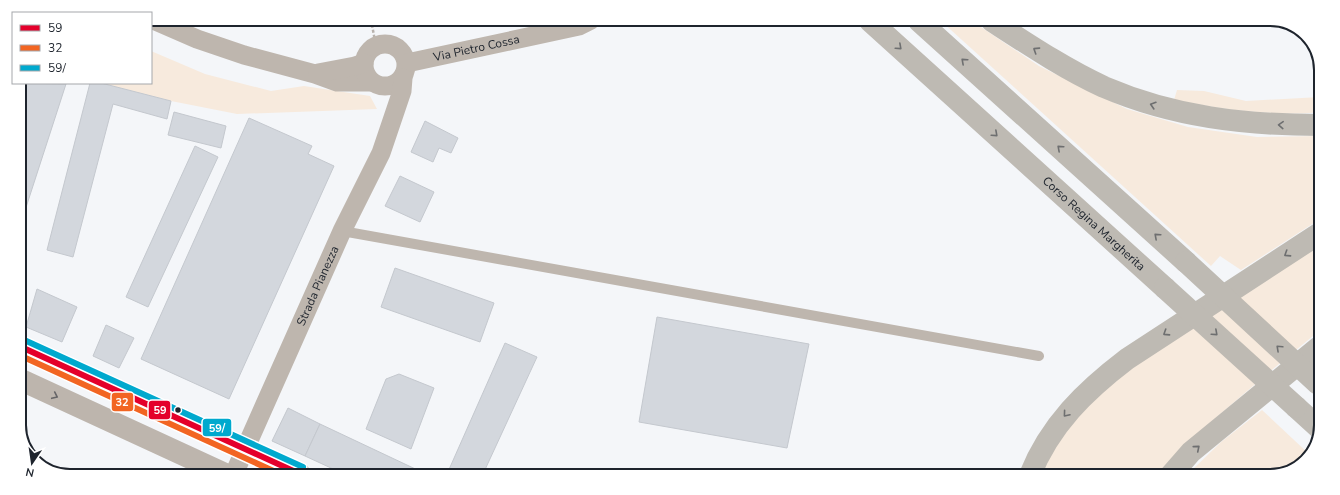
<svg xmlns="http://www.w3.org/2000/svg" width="1340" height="495" viewBox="0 0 1340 495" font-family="'Nunito Sans',sans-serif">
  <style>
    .grass { fill: #f7eadd }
    .building { fill: #d3d7dd; stroke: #c4c8ce }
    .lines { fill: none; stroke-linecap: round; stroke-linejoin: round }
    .path { stroke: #b8b2ad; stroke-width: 2.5; stroke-dasharray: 3 2; stroke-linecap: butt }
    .lane { stroke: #beb6ae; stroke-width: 10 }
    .street { stroke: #beb6ae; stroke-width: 19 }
    .secondary { stroke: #bdb5ad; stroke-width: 22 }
    .primary { stroke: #bebab3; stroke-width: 22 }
    .primary-bridge { stroke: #bebab3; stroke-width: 22 }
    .bus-1-casing { stroke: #fff; stroke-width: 9 }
    .bus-2-casing { stroke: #fff; stroke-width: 9 }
    .bus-3-casing { stroke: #fff; stroke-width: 9 }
    .bus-1 { stroke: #e4002b; stroke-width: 6 }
    .bus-2 { stroke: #f26522; stroke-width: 6 }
    .bus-3 { stroke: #00a9ce; stroke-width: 6 }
    .oneway { stroke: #6e6f70 }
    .oneway2 { stroke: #666567 }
    .bus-dot { fill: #1e242d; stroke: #fff; stroke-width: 1.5 }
    .labels { text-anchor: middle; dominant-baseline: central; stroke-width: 3; stroke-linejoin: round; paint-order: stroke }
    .street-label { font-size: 12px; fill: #1e242d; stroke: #fff }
    .rim { fill: none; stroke: #1e242d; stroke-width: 2 }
    .line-badge { stroke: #fff; stroke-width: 1.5 }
    .badge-label { font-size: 11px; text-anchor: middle; font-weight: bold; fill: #fff }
  </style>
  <rect width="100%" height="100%" fill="#f4f6f9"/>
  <!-- grass -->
  <g class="grass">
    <path d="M941 21H972L1039 66 1127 109 1188 127 1257 137 1320 136V219L1241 270 1220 256 1211 266Z"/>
    <path d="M151 51 205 74 271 91 304 86 370 96 377 109 237 114 171 101 101 83H151Z"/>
    <path d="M1177 90 1204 91 1246 101 1320 97 1321 112C1272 117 1222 109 1174 100Z"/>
    <path d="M1320 244 1319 331C1285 359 1251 387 1218 416 1197 435 1176 454 1157 476L1040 475 1062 433 1116 378Z"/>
    <path d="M1262 410 1309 454 1301 466 1270 476H1186L1221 442Z"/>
  </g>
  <!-- building -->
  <g class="building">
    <path d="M19 83 66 84 19 229 20 120Z"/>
    <path d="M90 83H101L171 101 167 119 113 104 73 257 47 250Z"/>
    <path d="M174 112 226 126 221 148 168 135Z"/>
    <path d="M249 118 312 146 308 154 334 166 229 399 141 359Z"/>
    <path d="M425 121 458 138 451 153 439 148 433 162 411 152Z"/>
    <path d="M195 146 218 157 148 307 126 297Z"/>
    <path d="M400 176 434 192 420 222 385 206Z"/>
    <path d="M395 268 494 303 480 342 381 307Z"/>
    <path d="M37 289 77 307 62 342 26 327Z"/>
    <path d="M657 317 809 344 787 448 639 422Z"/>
    <path d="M106 325 134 338 119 368 93 356Z"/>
    <path d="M505 343 537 357 483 474H447Z"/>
    <path d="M399 374 434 388 411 449 366 429 386 379Z"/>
    <path d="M288 408 320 424 305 456 272 441Z"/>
    <path d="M320 424 426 474H344L305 456Z"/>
  </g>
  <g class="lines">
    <!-- path -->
    <path class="path" d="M371 20 376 46"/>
    <!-- lane -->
    <path class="lane" d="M342 231 1039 356"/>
    <!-- street -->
    <g class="street">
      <path d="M151 19 197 39 244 55 315 74 337 82H372"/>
      <circle cx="385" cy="65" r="21"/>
      <path id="s1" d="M407 63 579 26 591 20"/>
      <path d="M318 73 355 66 364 63"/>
      <path id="s2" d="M234 474 342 231 381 153 402 91 403 78"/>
    </g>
    <!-- secondary -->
    <g class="secondary">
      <path d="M19 346 300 474"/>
      <path d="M19 379 225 474"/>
    </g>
    <!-- primary -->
    <g class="primary">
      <path id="s3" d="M870 21 1165 288"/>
      <path d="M919 21 1186 262"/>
      <path d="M992 21C1029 45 1065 69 1104 87 1174 117 1245 125 1320 125"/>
      <path d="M1296 407 1318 427"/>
      <path d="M1030 475C1050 425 1085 391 1127 359L1320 233"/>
      <path d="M1170 476 1191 452 1319 347"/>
    </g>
    <!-- primary-bridge -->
    <g class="primary-bridge">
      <path d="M1186 262 1318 384"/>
      <path d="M1165 288 1296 407"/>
    </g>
    <defs>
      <path id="bus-1" d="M19 346 300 474"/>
      <path id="bus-2" d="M19 355 280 474"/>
      <path id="bus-3" d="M22 339 303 467"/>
    </defs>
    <!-- bus-1 casing -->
    <use href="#bus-1" class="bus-1-casing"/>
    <!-- bus-2 casing -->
    <use href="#bus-2" class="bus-2-casing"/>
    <!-- bus-3 casing -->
    <use href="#bus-3" class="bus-3-casing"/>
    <!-- bus-1 -->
    <use href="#bus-1" class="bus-1"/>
    <!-- bus-2 -->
    <use href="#bus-2" class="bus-2"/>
    <!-- bus-3 -->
    <use href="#bus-3" class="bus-3"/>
  </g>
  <!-- one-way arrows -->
  <defs><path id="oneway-chevron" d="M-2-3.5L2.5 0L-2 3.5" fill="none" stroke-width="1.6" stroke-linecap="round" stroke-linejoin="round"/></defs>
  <g class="oneway">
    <use href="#oneway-chevron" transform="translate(899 47) rotate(42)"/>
    <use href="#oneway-chevron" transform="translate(1036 50) rotate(-147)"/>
    <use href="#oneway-chevron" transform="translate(964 61) rotate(-138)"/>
    <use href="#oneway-chevron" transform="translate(1153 105) rotate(-163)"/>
    <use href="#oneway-chevron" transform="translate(1281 125) rotate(-177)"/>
    <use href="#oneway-chevron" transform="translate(995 134) rotate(42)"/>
    <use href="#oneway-chevron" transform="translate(1060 148) rotate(-138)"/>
    <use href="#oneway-chevron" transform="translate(1157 236) rotate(-138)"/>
    <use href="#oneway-chevron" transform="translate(1287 254) rotate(147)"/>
    <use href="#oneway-chevron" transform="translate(1166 333) rotate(147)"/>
    <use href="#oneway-chevron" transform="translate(1215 333) rotate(42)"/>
    <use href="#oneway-chevron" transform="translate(1279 348) rotate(-137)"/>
    <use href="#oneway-chevron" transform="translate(1066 414) rotate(130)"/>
    <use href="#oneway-chevron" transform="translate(1197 448) rotate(-40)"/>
  </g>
  <use class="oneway2" href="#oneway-chevron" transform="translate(55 396) rotate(25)"/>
  <!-- markers -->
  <circle class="bus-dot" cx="178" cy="410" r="3.5"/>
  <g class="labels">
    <!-- street labels -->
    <g class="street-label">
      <text stroke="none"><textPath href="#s1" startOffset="71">Via Pietro Cossa</textPath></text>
      <text stroke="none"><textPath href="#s3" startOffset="302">Corso Regina Margherita</textPath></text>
      <text stroke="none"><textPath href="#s2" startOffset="206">Strada Pianezza</textPath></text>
    </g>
  </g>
  <!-- crop -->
  <path d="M0 0H1340V495H0ZM70 26H1270A44 44 0 0 1 1314 70V425A44 44 0 0 1 1270 469H70A44 44 0 0 1 26 425V70A44 44 0 0 1 70 26Z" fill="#fff" fill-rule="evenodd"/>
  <path class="rim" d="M70 26H1270A44 44 0 0 1 1314 70V425A44 44 0 0 1 1270 469H70A44 44 0 0 1 26 425V70A44 44 0 0 1 70 26Z"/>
  <g class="line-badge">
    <rect x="111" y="392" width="23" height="20" rx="4" fill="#f26522"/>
    <rect x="148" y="400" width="23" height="20" rx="4" fill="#e4002b"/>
    <rect x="202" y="418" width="30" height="19" rx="4" fill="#00a9ce"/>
  </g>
  <g class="badge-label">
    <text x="122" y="406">32</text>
    <text x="160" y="414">59</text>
    <text x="217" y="432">59/</text>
  </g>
  <!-- legend -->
  <rect x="12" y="12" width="140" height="72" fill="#ffffff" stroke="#a5a7ab"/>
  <rect x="20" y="25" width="20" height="6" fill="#e4002b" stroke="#a5a7ab"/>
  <text x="48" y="32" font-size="12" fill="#1e242d">59</text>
  <rect x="20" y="45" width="20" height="6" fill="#f26522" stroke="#a5a7ab"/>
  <text x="48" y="52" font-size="12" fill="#1e242d">32</text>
  <rect x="20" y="65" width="20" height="6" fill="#00a9ce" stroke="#a5a7ab"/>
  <text x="48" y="72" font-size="12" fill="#1e242d">59/</text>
  <!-- north arrow -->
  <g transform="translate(32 463) rotate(193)" stroke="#ffffff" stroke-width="3" paint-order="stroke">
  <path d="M0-3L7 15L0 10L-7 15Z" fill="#1e242d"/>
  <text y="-6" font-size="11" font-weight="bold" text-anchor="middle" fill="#1e242d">N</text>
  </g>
</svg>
